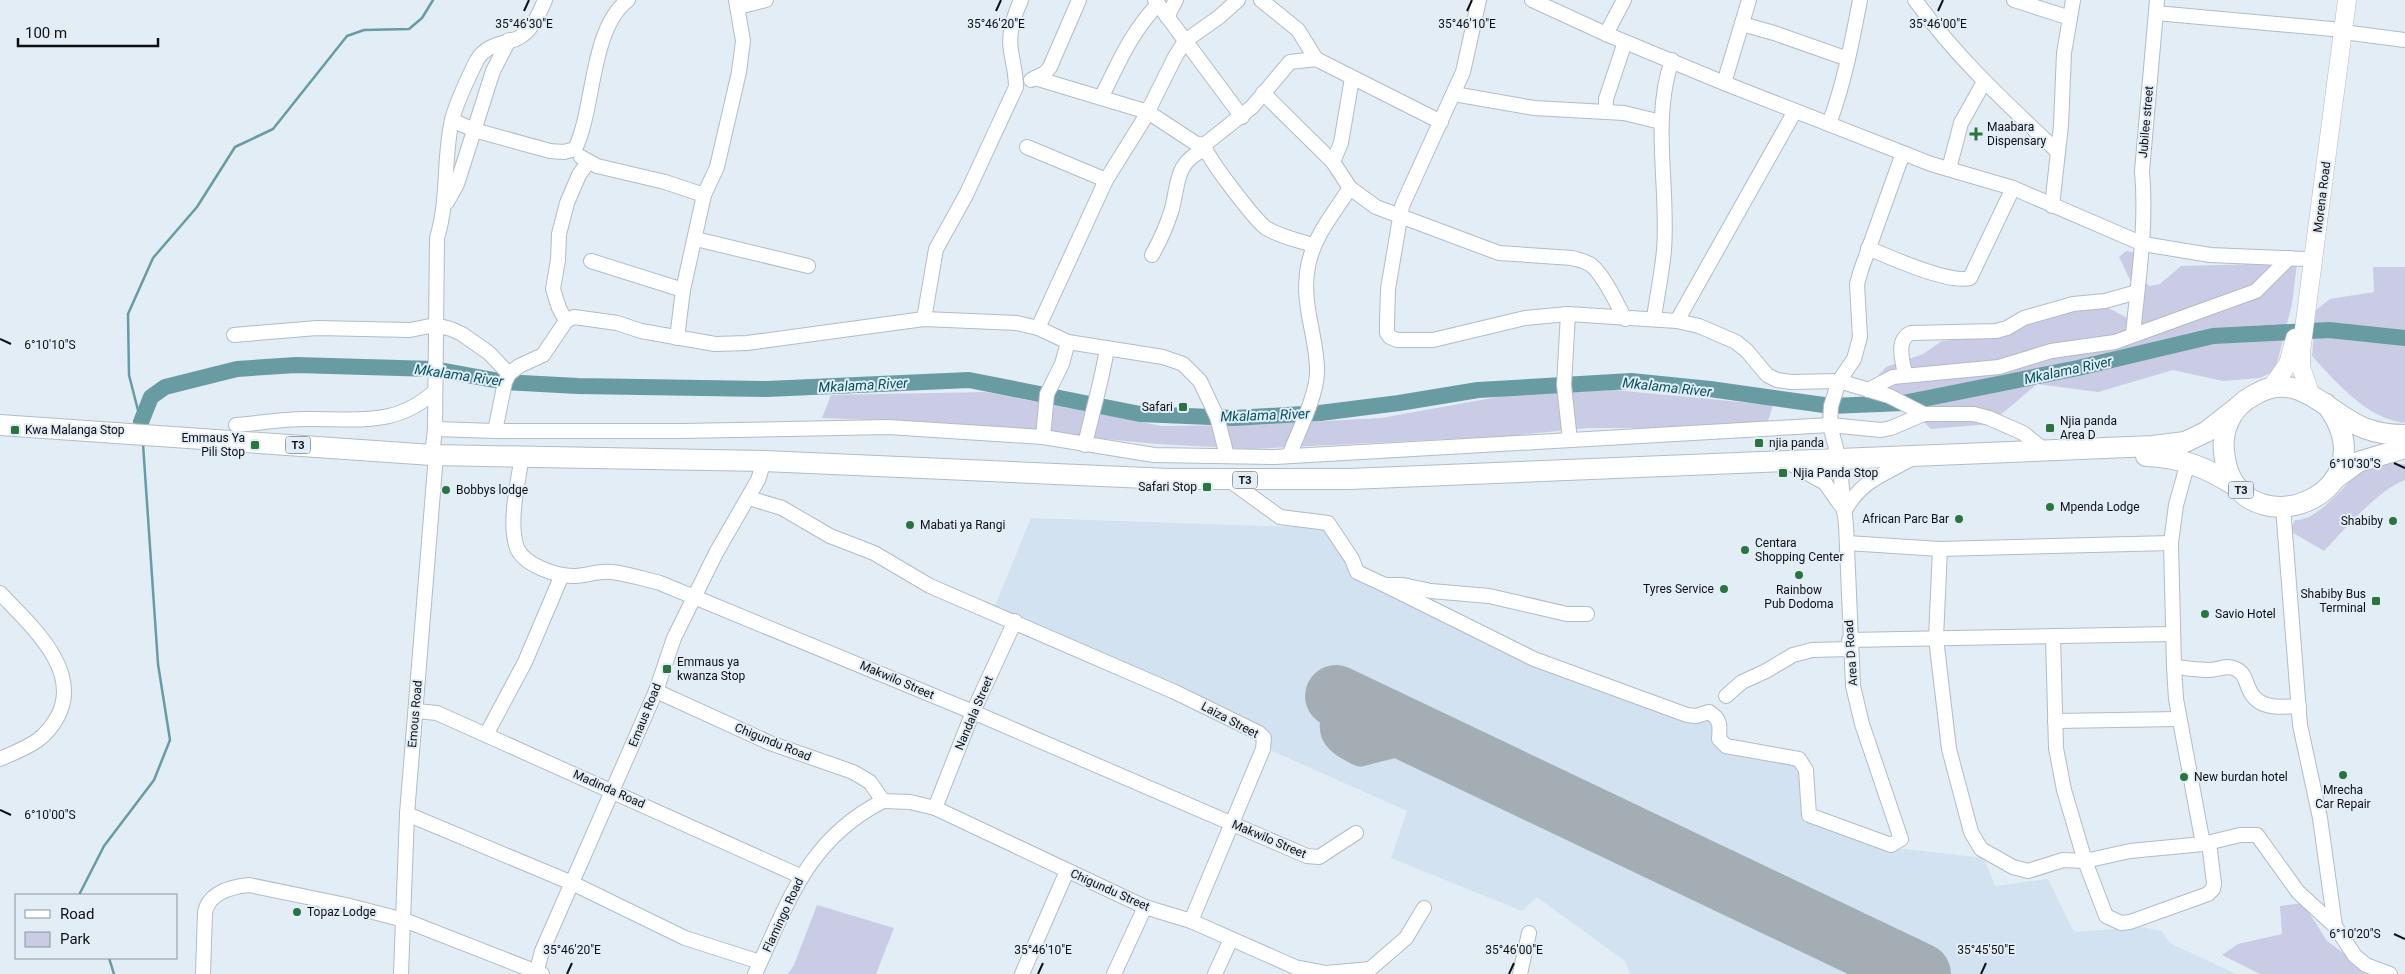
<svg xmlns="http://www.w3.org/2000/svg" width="2405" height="974" viewBox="0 0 2405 974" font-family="Roboto,sans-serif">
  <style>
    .built { fill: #d2e2f1 }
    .green { fill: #cacbe5 }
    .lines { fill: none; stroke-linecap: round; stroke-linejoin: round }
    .stream { stroke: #699ba2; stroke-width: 2.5 }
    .river { stroke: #699ba2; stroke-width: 16 }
    .taxiway { stroke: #a5adb4; stroke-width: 25 }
    .runway { stroke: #a5adb4; stroke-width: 62 }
    .minor-casing { stroke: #b2bcc5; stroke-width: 16 }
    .major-casing { stroke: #b2bcc5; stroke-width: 19 }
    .highway-casing { stroke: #b2bcc5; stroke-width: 22 }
    .minor { stroke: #fff; stroke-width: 14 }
    .major { stroke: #fff; stroke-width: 18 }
    .highway { stroke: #fff; stroke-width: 20 }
    .ticks { fill: none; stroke: #0d1013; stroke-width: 2 }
    .poi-dot { fill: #2b7341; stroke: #e3edf6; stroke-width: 2 }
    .labels { text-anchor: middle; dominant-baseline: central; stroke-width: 4; stroke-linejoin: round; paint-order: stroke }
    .shield { fill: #e3edf6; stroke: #4d5257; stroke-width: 1 }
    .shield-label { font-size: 11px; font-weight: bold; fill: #0d1013 }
    .street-label { font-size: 12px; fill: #0d1013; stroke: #e3edf6 }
    .poi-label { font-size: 12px; fill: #0d1013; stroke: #e3edf6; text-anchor: start }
    .water-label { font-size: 14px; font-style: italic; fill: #03515a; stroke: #e3edf6 }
    .ticks-label { font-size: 12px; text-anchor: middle; fill: #0d1013; stroke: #e3edf6; stroke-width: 4; stroke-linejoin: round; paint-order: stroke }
  </style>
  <rect width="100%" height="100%" fill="#e3edf6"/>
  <!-- built -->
  <path class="built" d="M1031 518 1327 528 1352 574 1541 665 1717 721 1715 743 1798 763 1805 818 1887 847 1984 858 1995 886 2048 879 2074 932 2142 927 2162 931 2170 943 2236 974H1630L1625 961 1537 897 1522 911 1391 858 1407 811 1272 751 1262 728 995 606Z"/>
  <!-- green -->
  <g class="green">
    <path d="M2126 251 2142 254 2139 274 2149 286 2160 284 2181 266 2297 263 2292 304 2275 371 2260 378 2223 381 2173 370 2098 392 2037 384 1990 424 1931 429 1877 377 1886 367 1923 354 1942 341 2002 335 2045 317 2101 304 2129 319 2133 286 2119 257Z"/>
    <path d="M2373 267H2405V423C2367 419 2336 382 2312 356L2316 310 2330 299 2374 292Z"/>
    <path d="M1614 390 1773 405 1768 421 1680 428H1587L1510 436 1251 449 1157 444 933 422 822 418 831 395 985 392 1162 426 1251 425 1381 418 1520 393Z"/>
    <path d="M2382 463 2405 464V480C2379 489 2344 530 2324 551L2290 531 2295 520C2318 521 2343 486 2360 472 2365 467 2375 466 2382 463Z"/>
    <path d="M2303 903 2327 941 2372 974H2260L2222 955 2238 944 2282 934 2280 906Z"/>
    <path d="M817 905 894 928 876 974H788L794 965Z"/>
  </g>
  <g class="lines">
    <!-- stream -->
    <g class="stream">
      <path d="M142 426 129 375 128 314 153 258 197 207 235 147 273 129 347 36 364 30 409 29 422 18 433 0"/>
      <path d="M79 895 104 846 154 780 170 740 158 664 143 444"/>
      <path d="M109 958 114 974"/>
    </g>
    <!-- river -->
    <path class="river" d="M141 422 151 397 165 387 237 369 296 365 434 369 505 382 578 386 767 389 969 380 1140 414 1234 418 1320 413 1399 403 1478 390 1631 381 1710 389 1831 406 1903 403 2078 368 2213 336 2329 330 2405 338"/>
    <!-- taxiway -->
    <path class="taxiway" d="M1340 698C1327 730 1328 739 1360 754L1424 738"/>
    <!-- runway -->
    <path class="runway" d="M1336 696 1920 974"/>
    <defs>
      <g id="minor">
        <path d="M1155 0 1242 117"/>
        <path d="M1261 0 1298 30 1316 59 1441 122"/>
        <path d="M1479 0 1463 72 1402 206 1388 289 1387 322V333L1390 337 1397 340H1433L1525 318 1568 314 1677 321 1699 326 1736 342 1747 351 1767 375 1777 380 1791 382 1839 381 1889 396 1924 414H1974L1989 418 2023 433 2047 452"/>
        <path d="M1532 0 1606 34 1724 83 1931 164 2013 188 2143 244 2210 255 2305 259"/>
        <path d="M1915 0C1956 57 2007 104 2058 152"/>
        <path d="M2014 0 2070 18 2064 53 2061 125 2052 206"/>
        <path d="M738 7 766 0"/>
        <path d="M2156 13 2332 29"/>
        <path d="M1167 17 1176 0"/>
        <path d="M2070 18 2073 0"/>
        <path d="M1742 24 1774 33 1848 59"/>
        <path d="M2343 32 2405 40"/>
        <path d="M1606 34 1624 0"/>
        <path d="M1035 78 1148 112 1195 143 1204 145 1252 107 1290 62 1316 59"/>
        <path d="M1031 80 1045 73 1050 67 1079 0"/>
        <path d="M1724 83 1749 0"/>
        <path d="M1263 93 1333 162 1350 188 1376 207 1499 253 1572 258C1578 260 1586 261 1591 265 1604 275 1617 304 1625 319"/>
        <path d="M1454 94 1534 108 1624 113 1661 122"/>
        <path d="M1101 98C1119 62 1130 34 1158 4"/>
        <path d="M1606 112V99L1625 42"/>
        <path d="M452 120 474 130 550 151 564 152 575 149C595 108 590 29 628 0"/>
        <path d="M1829 124C1844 84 1852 42 1860 0"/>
        <path d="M1204 145C1207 158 1255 220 1266 228 1281 237 1297 240 1313 245"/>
        <path d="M1027 147 1106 180"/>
        <path d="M581 157 597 166 665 182 704 195"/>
        <path d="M1333 162 1341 143 1352 78"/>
        <path d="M1949 169 1961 123 1984 82"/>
        <path d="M447 202 457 184 493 71 509 40"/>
        <path d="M696 239 808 266"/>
        <path d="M1868 248C1889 257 1949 284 1970 278L2013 188"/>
        <path d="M1152 255C1160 241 1167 225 1172 209 1179 181 1175 163 1205 149"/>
        <path d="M591 261 683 290"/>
        <path d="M1568 314 1564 385 1570 440"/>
        <path d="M1654 318C1657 296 1662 273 1664 250 1669 187 1651 121 1672 60"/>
        <path d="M924 319 936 249 966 195 1016 87C1016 74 1013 63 1011 51 1008 33 1014 16 1021 0"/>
        <path d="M566 321 559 308 553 289 558 260 559 234 567 203 579 175 588 162"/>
        <path d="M1677 321 1795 111"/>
        <path d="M1038 328 1106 180 1144 119 1175 57 1185 41 1219 17 1238 0"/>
        <path d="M234 335 317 328 410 330 435 325 451 329 462 334 489 353 509 374"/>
        <path d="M2133 335C2138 280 2147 226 2142 171L2157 0"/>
        <path d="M677 338 683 290 704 195 717 167 739 72 743 41 736 0"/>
        <path d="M1905 375C1903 361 1895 340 1911 333L1996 331 2007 328 2024 318 2073 304 2105 301 2137 292"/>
        <path d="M1868 390 1893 377 1999 367 2051 351 2115 342 2256 291 2289 258"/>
        <path d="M236 425C260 423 283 419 306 419 355 418 395 428 435 391"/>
        <path d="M435 429 495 431H680L888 427 1043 437 1154 455 1275 457 1830 425 1881 430 1891 428 1924 414"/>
        <path d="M495 431 505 382 509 374 519 366 543 355 566 321 574 317 617 323 641 331 715 344 747 343 924 319 1017 323 1038 328 1068 342 1163 357 1183 364 1200 381 1217 417 1227 456"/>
        <path d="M1043 437 1047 394 1062 364 1068 342"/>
        <path d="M1085 445C1092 412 1102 381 1107 348"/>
        <path d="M432 455 435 429 437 238C449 199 443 159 452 120 456 104 469 76 477 60 486 45 501 44 516 39 531 33 539 14 545 0"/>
        <path d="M522 456C518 482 508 523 517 548 524 565 556 576 573 576 586 576 599 570 612 572 628 574 644 579 660 583L973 712 1307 856 1319 857 1356 833"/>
        <path d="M1289 456C1298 432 1316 398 1317 373 1318 353 1311 330 1308 309 1299 255 1322 230 1350 188"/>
        <path d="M2188 462 2176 505 2171 543 2174 667 2176 699 2203 844"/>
        <path d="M1789 463 1825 483 1842 507"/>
        <path d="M1229 480 1280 517 1328 523 1352 559 1357 572 1385 585H1403L1431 591 1489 596 1567 614H1587"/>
        <path d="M749 498 782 508 830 536 874 553 930 586 1175 692 1259 733 1264 738 1263 749 1191 921"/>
        <path d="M2283 507 2300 725 2320 818 2335 926"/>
        <path d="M1844 512C1861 480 1883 475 1913 458"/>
        <path d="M1847 543 1940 549 2171 543"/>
        <path d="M1940 549 1936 638 1949 749 1971 832 1981 849 2013 867 2028 871 2063 860 2085 861 2130 851 2203 844 2240 835H2257L2298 892 2335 926 2355 956 2366 965 2390 974"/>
        <path d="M1385 585 1534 659 1687 715 1696 716 1709 712C1721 719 1720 726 1719 739L1726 746 1799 759 1806 770 1809 815 1891 845 1901 839 1862 724 1853 686 1846 525 1839 460 1830 425 1831 406 1839 381 1854 359 1860 337 1857 284 1861 270 1903 153"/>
        <path d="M0 593C29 624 82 669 58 716 53 725 46 734 38 740 27 748 13 753 0 759"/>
        <path d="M2053 636 2056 748 2064 790 2085 861 2106 916 2121 923 2130 922 2208 894 2213 889 2214 883 2209 843"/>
        <path d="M1849 640 2173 634"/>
        <path d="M2174 667C2186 668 2197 670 2209 670 2219 670 2226 664 2236 669 2246 674 2245 682 2250 691 2259 710 2281 707 2299 706"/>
        <path d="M656 691 770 743 853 772 870 782 883 801"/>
        <path d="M1726 696 1742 682 1766 671 1793 655 1812 650 1850 649"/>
        <path d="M416 711 437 713 800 876"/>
        <path d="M2055 721 2179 719"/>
        <path d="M486 735 525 662 562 575"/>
        <path d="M883 801 910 802 935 808 1145 907 1191 921 1295 967 1326 973 1370 969 1406 938 1424 908"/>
        <path d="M935 808 973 712 1015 621"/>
        <path d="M407 814 572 883 685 938 760 962"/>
        <path d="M203 974 205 912C209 893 230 887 249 885L346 905 404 920 542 974"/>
        <path d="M401 974 407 814 436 455"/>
        <path d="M536 974 542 951 656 691 674 638 716 553 758 480 764 461"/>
        <path d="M755 974C788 902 808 839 883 801"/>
        <path d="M1022 974 1067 871"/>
        <path d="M1114 974 1145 907"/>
        <path d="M1215 974 1231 939"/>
        <path d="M1520 974 1529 933"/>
      </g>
      <g id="major">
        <path d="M2271 388 2288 364 2295 338"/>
        <path d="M2310 393 2301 367V352L2347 0"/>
      </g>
      <g id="highway">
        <path d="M2326 404C2392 491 2256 547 2228 471 2223 455 2221 439 2228 423 2233 410 2244 400 2256 394 2299 369 2328 414 2364 428 2377 433 2391 435 2405 435"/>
        <path d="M0 425 432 455 764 461 1169 479H1349L2153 446 2185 442 2206 432 2238 407"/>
        <path d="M2146 456C2181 457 2208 468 2237 487"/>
        <path d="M2335 479 2358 462 2405 448"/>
      </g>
    </defs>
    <!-- minor casing -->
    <use href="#minor" class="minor-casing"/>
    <!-- major casing -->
    <use href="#major" class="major-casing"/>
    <!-- highway casing -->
    <use href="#highway" class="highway-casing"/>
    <!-- minor -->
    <use href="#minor" class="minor"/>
    <!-- major -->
    <use href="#major" class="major"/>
    <!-- highway -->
    <use href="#highway" class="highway"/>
  </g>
  <!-- ticks -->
  <path class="ticks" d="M524 11 529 0M996 11 1001 0M1467 11 1472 0M1938 11 1943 0M0 339 11 344M2394 463 2405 468M0 810 11 815M2394 934 2405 939M567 974 572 963M1038 974 1043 963M1509 974 1514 963M1981 974 1986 963"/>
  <!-- markers -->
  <g class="poi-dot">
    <path d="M1973.5 126.5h5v5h5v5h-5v5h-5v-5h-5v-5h5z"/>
    <rect x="1178" y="402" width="10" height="10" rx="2.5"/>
    <rect x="2045" y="423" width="10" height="10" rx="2.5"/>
    <rect x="10" y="425" width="10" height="10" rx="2.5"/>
    <rect x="1754" y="438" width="10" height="10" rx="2.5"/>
    <rect x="250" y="440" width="10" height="10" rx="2.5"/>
    <rect x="1778" y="468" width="10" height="10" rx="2.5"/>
    <rect x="1202" y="482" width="10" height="10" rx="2.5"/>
    <circle cx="446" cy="490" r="5"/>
    <circle cx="2050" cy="507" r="5"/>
    <circle cx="1959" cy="519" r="5"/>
    <circle cx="2393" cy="521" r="5"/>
    <circle cx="910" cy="525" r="5"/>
    <circle cx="1745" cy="550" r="5"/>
    <circle cx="1799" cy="575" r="5"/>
    <circle cx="1724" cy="589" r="5"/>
    <rect x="2371" y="596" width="10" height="10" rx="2.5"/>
    <circle cx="2205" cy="614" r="5"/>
    <rect x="662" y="664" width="10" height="10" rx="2.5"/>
    <circle cx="2343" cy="775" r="5"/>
    <circle cx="2184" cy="777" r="5"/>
    <circle cx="297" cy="912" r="5"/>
  </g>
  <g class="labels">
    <!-- shield labels -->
    <g class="shield">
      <rect x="285.5" y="436.5" width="25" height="17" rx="4"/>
      <rect x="1232.5" y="471.5" width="25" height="17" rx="4"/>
      <rect x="2228.5" y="481.5" width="25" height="17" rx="4"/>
    </g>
    <g class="shield-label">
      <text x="298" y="445">T3</text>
      <text x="1245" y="480">T3</text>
      <text x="2241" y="490">T3</text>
    </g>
    <!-- street labels -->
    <g class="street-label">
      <text transform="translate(2146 122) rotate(-85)">Jubilee street</text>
      <text transform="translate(2322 197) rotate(-83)">Morena Road</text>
      <text transform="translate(1851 653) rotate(-94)">Area D Road</text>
      <text transform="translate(897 680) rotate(23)">Makwilo Street</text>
      <text transform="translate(974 713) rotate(-67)">Nandala Street</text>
      <text transform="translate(415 714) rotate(-85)">Emous Road</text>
      <text transform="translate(645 715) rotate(-68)">Emaus Road</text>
      <text transform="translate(1230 720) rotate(28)">Laiza Street</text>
      <text transform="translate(773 742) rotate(22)">Chigundu Road</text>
      <text transform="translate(609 789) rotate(24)">Madinda Road</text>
      <text transform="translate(1269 839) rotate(23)">Makwilo Street</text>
      <text transform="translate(1110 890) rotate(24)">Chigundu Street</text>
      <text transform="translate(783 915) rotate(-65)">Flamingo Road</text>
    </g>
    <!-- poi labels -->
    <g class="poi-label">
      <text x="1987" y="127">Maabara<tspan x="1987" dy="14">Dispensary</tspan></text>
      <text x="1173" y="407" text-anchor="end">Safari</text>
      <text x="2060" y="421">Njia panda<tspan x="2060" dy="14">Area D</tspan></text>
      <text x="25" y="430">Kwa Malanga Stop</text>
      <text x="245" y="438" text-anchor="end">Emmaus Ya<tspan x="245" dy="14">Pili Stop</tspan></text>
      <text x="1769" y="443">njia panda</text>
      <text x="1793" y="473">Njia Panda Stop</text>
      <text x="1197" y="487" text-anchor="end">Safari Stop</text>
      <text x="456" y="490">Bobbys lodge</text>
      <text x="2060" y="507">Mpenda Lodge</text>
      <text x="1949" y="519" text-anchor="end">African Parc Bar</text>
      <text x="2383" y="521" text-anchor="end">Shabiby</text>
      <text x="920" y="525">Mabati ya Rangi</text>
      <text x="1755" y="543">Centara<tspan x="1755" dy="14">Shopping Center</tspan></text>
      <text x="1714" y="589" text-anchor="end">Tyres Service</text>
      <text x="1799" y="590" text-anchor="middle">Rainbow<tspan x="1799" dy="14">Pub Dodoma</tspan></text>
      <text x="2366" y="594" text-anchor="end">Shabiby Bus<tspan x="2366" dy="14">Terminal</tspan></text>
      <text x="2215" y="614">Savio Hotel</text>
      <text x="677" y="662">Emmaus ya<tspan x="677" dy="14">kwanza Stop</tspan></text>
      <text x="2194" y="777">New burdan hotel</text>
      <text x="2343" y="790" text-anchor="middle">Mrecha<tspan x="2343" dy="14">Car Repair</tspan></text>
      <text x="307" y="912">Topaz Lodge</text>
    </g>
    <!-- water labels -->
    <g class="water-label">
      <text transform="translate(2068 370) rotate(-12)">Mkalama River</text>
      <text transform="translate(459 375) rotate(8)">Mkalama River</text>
      <text transform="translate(863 385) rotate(-3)">Mkalama River</text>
      <text transform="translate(1667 387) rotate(6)">Mkalama River</text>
      <text transform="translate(1265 415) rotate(-2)">Mkalama River</text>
    </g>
  </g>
  <g class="ticks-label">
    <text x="524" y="28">35°46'30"E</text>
    <text x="996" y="28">35°46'20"E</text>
    <text x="1467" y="28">35°46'10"E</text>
    <text x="1938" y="28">35°46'00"E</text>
    <text x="50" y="349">6°10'10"S</text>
    <text x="2355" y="468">6°10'30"S</text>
    <text x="50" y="819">6°10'00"S</text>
    <text x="2355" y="938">6°10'20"S</text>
    <text x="572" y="954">35°46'20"E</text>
    <text x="1043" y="954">35°46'10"E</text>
    <text x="1514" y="954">35°46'00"E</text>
    <text x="1986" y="954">35°45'50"E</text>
  </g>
  <!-- legend -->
  <rect x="15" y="894" width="162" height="65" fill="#e3edf6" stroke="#8d959b"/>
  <rect x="25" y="910" width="25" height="8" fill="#ffffff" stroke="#8d959b"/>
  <text x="60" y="919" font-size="15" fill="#0d1013">Road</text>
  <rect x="25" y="932" width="25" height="15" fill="#cacbe5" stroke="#8d959b"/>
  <text x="60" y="944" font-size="15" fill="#0d1013">Park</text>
  <!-- scale -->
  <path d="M18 38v8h140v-8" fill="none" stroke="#0d1013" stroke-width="2.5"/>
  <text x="25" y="38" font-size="15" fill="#0d1013" stroke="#e3edf6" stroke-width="4" paint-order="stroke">100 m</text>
</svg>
